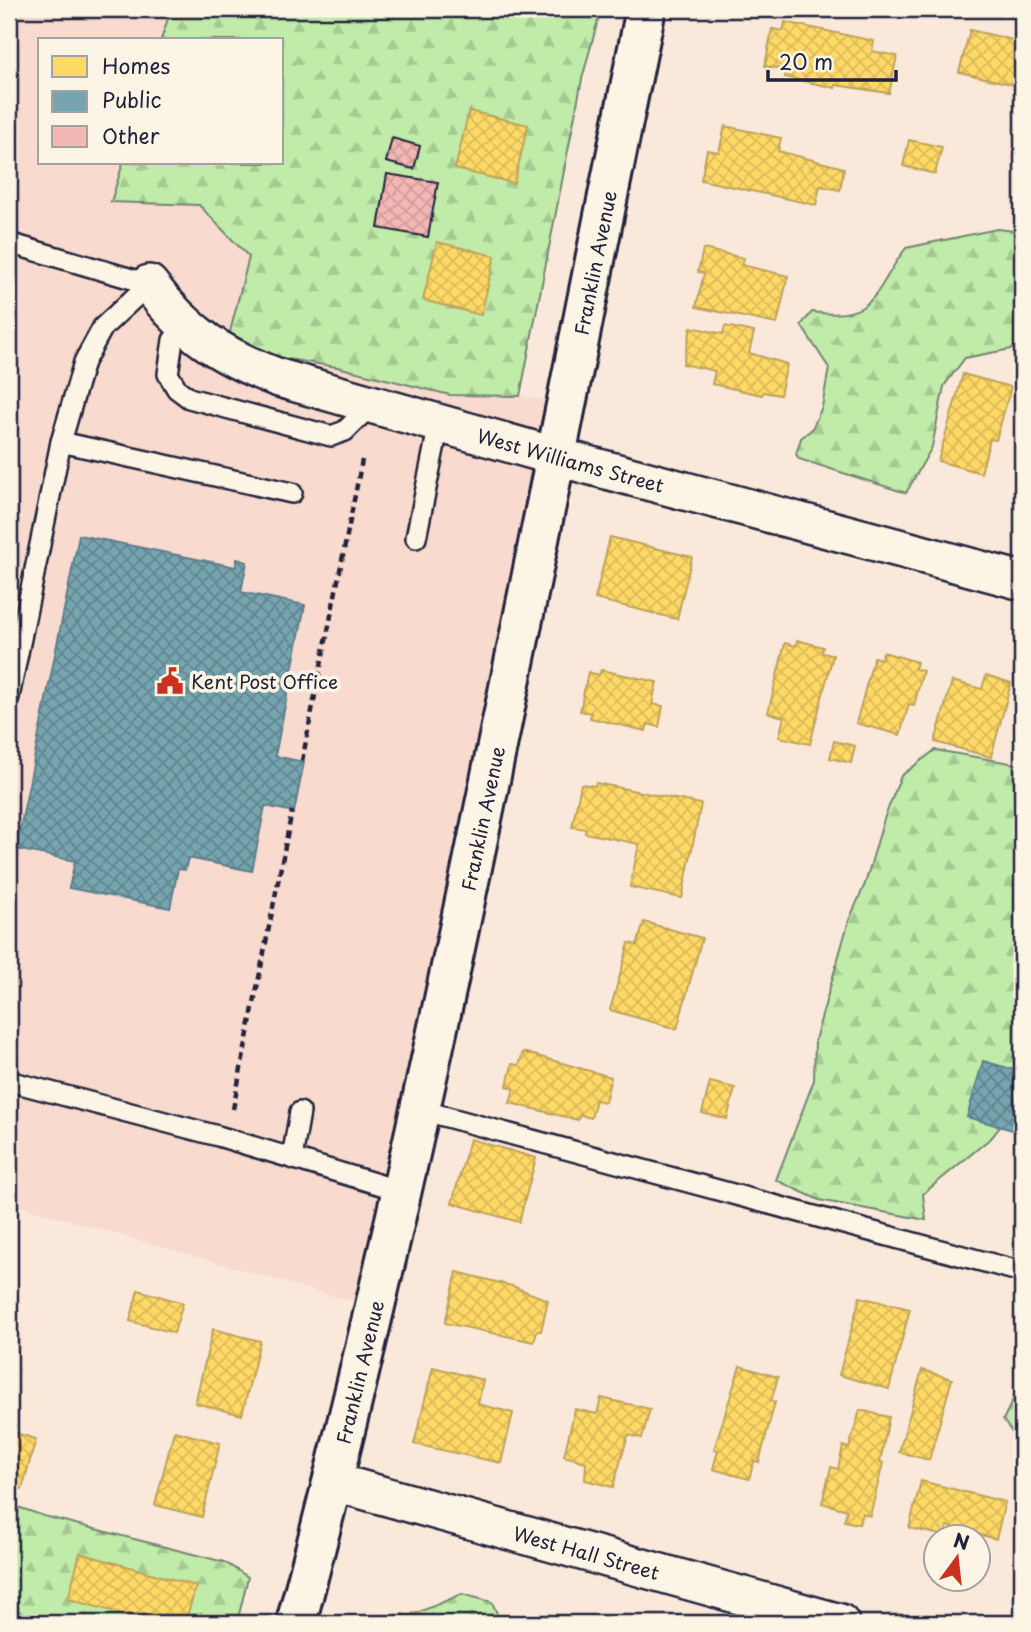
<svg xmlns="http://www.w3.org/2000/svg" width="1031" height="1632" viewBox="0 0 1031 1632" font-family="'Playpen Sans',sans-serif">
  <style>
    .built { fill: #f8dacf }
    .forest { fill: url(#forest-firs); stroke: #718672; stroke-width: 2 }
    .homes { fill: url(#homes-cross-hatch); stroke: #bda259; stroke-width: 2 }
    .public { fill: url(#public-cross-hatch); stroke: #5d7e8c; stroke-width: 2 }
    .building { fill: url(#building-cross-hatch); stroke: #22223b; stroke-width: 2 }
    .lines { fill: none; stroke-linecap: round; stroke-linejoin: round }
    .service-casing { stroke: #22223b; stroke-width: 24 }
    .minor-casing { stroke: #22223b; stroke-width: 42 }
    .tertiary-casing { stroke: #22223b; stroke-width: 44 }
    .path { stroke: #22223b; stroke-width: 4.5; stroke-dasharray: 7 5; stroke-linecap: butt }
    .service { stroke: #fcf5e5; stroke-width: 19 }
    .minor { stroke: #fcf5e5; stroke-width: 37 }
    .tertiary { stroke: #fcf5e5; stroke-width: 38 }
    .labels { text-anchor: middle; dominant-baseline: central; stroke-width: 7; stroke-linejoin: round; paint-order: stroke }
    .street-label { font-size: 19px; fill: #22223b; stroke: #fcf5e5 }
    .poi-label { font-size: 19px; fill: #22223b; stroke: #fcf5e5; text-anchor: start }
  </style>
  <defs>
    <pattern id="forest-firs" width="22" height="20" patternUnits="userSpaceOnUse" patternTransform="scale(1.75)"><rect width="22" height="20" fill="#c0eba8"/><path d="M5 1l3.5 6h-7zM16 11l3.5 6h-7z" fill="#a5c992"/></pattern>
    <pattern id="homes-cross-hatch" width="8" height="8" patternUnits="userSpaceOnUse" patternTransform="scale(1.75)"><rect width="8" height="8" fill="#ffd966"/><path d="M0 0l8 8M0 8l8-8" fill="none" stroke="#daba59"/></pattern>
    <pattern id="public-cross-hatch" width="8" height="8" patternUnits="userSpaceOnUse" patternTransform="scale(1.75)"><rect width="8" height="8" fill="#76a5af"/><path d="M0 0l8 8M0 8l8-8" fill="none" stroke="#608690"/></pattern>
    <pattern id="building-cross-hatch" width="8" height="8" patternUnits="userSpaceOnUse" patternTransform="scale(1.75)"><rect width="8" height="8" fill="#f3b7b4"/><path d="M0 0l8 8M0 8l8-8" fill="none" stroke="#d09d9c"/></pattern>
  </defs>
  <rect width="100%" height="100%" fill="#fae9db"/>
  <filter id="ink" filterUnits="userSpaceOnUse"><feTurbulence type="fractalNoise" baseFrequency=".0143" numOctaves="2"/><feDisplacementMap in="SourceGraphic" scale="14" xChannelSelector="R" yChannelSelector="G"/><feConvolveMatrix kernelMatrix="1 2 1 2 8 2 1 2 1" color-interpolation-filters="sRGB"/></filter>
  <g filter="url(#ink)">
    <!-- built -->
    <path class="built" d="M9 9H171L161 40H40V163H123L111 202 199 205 250 257 229 336 282 358 337 367 449 395 520 396 558 402 371 1307 9 1203Z"/>
    <!-- forest -->
    <g class="forest">
      <path d="M171 9H601L582 79 520 396 450 395 337 367 282 358 229 336 249 257 199 205 111 202 123 163H282V40H161Z"/>
      <path d="M997 229 1022 232V347L965 358 944 386 932 447 906 493 799 459 796 454 801 438 812 429 822 407 829 368 801 325 812 312C877 322 873 291 906 248Z"/>
      <path d="M935 750 1022 765V1099L992 1137 923 1194 926 1220 819 1200 776 1180 814 1080 815 1040 849 920 865 884 884 819 901 776Z"/>
      <path d="M1022 1381V1446L1003 1420Z"/>
      <path d="M9 1504 44 1516 224 1562 248 1577 237 1623H38L9 1605Z"/>
      <path d="M462 1594 492 1602 501 1623H393Z"/>
    </g>
    <!-- homes -->
    <g class="homes">
      <path d="M1000 9H1022V18L999 12Z"/>
      <path d="M785 22 874 41 872 51 897 56 889 93 835 85V88L785 77 786 70 765 66 772 29 783 31Z"/>
      <path d="M970 30 1022 42 1019 86 959 72Z"/>
      <path d="M469 111 528 125 514 183 455 169Z"/>
      <path d="M725 126 781 138 778 151 844 168 840 190 820 186 816 205 701 180 707 150 719 152Z"/>
      <path d="M909 140 942 147 935 174 903 166Z"/>
      <path d="M437 242 495 256 481 315 423 300Z"/>
      <path d="M703 249 744 258 742 265 788 276 777 324 696 307 704 273 698 272Z"/>
      <path d="M725 326 754 332 749 353 787 364 780 395 763 392 762 395 712 384 715 371 683 364 691 327 723 334Z"/>
      <path d="M963 374 1011 387 996 440 990 439 981 473 938 461Z"/>
      <path d="M610 537 692 557 677 619 595 599Z"/>
      <path d="M797 640 823 647 822 653 833 655 810 744 779 737 784 717 768 713 785 643 796 646Z"/>
      <path d="M883 652 917 662 915 669 923 671 914 705 909 704 900 735 856 723 874 657 881 659Z"/>
      <path d="M601 670 657 682 652 704 663 706 659 727 648 724 646 731 590 718 591 713 580 711 588 672 599 675Z"/>
      <path d="M986 675 1011 683 991 757 935 742 952 681 982 689Z"/>
      <path d="M834 741 855 746 851 763 830 758Z"/>
      <path d="M596 783 701 804 682 898 630 887 639 844 585 833 586 829 572 827 581 784 595 786Z"/>
      <path d="M644 922 702 938 677 1029 610 1010 629 943 637 945Z"/>
      <path d="M523 1052 611 1077 605 1102 596 1100 591 1118 580 1115 578 1120 510 1103 514 1088 507 1086 512 1064 519 1065Z"/>
      <path d="M710 1082 735 1088 727 1119 702 1113Z"/>
      <path d="M470 1139 536 1158 519 1222 452 1203Z"/>
      <path d="M457 1272 512 1286 548 1300 541 1331H537L534 1342 445 1323Z"/>
      <path d="M138 1290 183 1303 174 1333 130 1321Z"/>
      <path d="M860 1297 910 1309 889 1389 839 1375Z"/>
      <path d="M213 1329 260 1341 242 1415 195 1403Z"/>
      <path d="M740 1366 778 1377 771 1401 775 1402 759 1462 754 1461 749 1479 713 1469 718 1450 714 1449Z"/>
      <path d="M433 1367 483 1380 478 1404 513 1413 501 1463 414 1444Z"/>
      <path d="M922 1370 952 1379 929 1460 899 1452Z"/>
      <path d="M601 1398 650 1409 642 1438 628 1435 613 1487 585 1480 586 1462 564 1456 575 1409 597 1414Z"/>
      <path d="M860 1410 889 1417 880 1462 883 1463 870 1516 862 1513 859 1524 844 1521 847 1510 822 1503 831 1467 838 1469 843 1446 849 1448Z"/>
      <path d="M9 1431 36 1439 22 1489 9 1485Z"/>
      <path d="M174 1431 220 1443 202 1517 155 1505Z"/>
      <path d="M921 1481 1005 1502 996 1539 947 1526 945 1536 909 1528Z"/>
      <path d="M80 1553 196 1586 185 1623H156L68 1599Z"/>
      <path d="M413 1613 450 1623H400L402 1614 412 1617Z"/>
    </g>
    <!-- public -->
    <g class="public">
      <path d="M79 535 236 567 237 559 247 562 241 592 305 605 275 756 304 762 294 812 265 806 252 871 188 858 185 870 178 869 170 908 69 888 75 861 16 849Z"/>
      <path d="M983 1061 1022 1072V1109L1016 1131 967 1117Z"/>
    </g>
    <!-- building -->
    <g class="building">
      <path d="M392 138 420 146 414 169 386 162Z"/>
      <path d="M387 174 438 182 428 237 378 228Z"/>
    </g>
    <g class="lines">
      <defs>
        <g id="service">
          <path d="M9 243 149 284"/>
          <path d="M184 326 173 340 168 374 177 389 189 398 331 436 345 431 372 404"/>
          <path d="M61 442 84 362 103 327 149 284"/>
          <path d="M416 538 439 424"/>
          <path d="M9 697 61 442 292 493"/>
          <path d="M9 1081 218 1136 404 1192"/>
          <path d="M421 1110 1022 1272"/>
          <path d="M292 1158 300 1112"/>
        </g>
        <g id="minor">
          <path id="s1" d="M149 284C187 334 221 356 279 378L554 456 1022 581"/>
          <path id="s2" d="M334 1482 840 1623"/>
        </g>
        <g id="tertiary">
          <path id="s3" d="M296 1623C437 1091 535 548 646 9"/>
        </g>
      </defs>
      <!-- service casing -->
      <use href="#service" class="service-casing"/>
      <!-- minor casing -->
      <use href="#minor" class="minor-casing"/>
      <!-- tertiary casing -->
      <use href="#tertiary" class="tertiary-casing"/>
      <!-- path -->
      <g class="path">
        <path d="M302 761 362 460"/>
        <path d="M233 1109 292 811"/>
      </g>
      <!-- service -->
      <use href="#service" class="service"/>
      <!-- minor -->
      <use href="#minor" class="minor"/>
      <!-- tertiary -->
      <use href="#tertiary" class="tertiary"/>
    </g>
  </g>
  <!-- icons -->
  <defs>
    <symbol id="civic-bare" viewBox="-9 -9 18 18"><path d="M-.6-6.5H3V-4.5H.6V-3L4-1V1h2V6H-6V1h2V-1L-.6-3ZM-1.2 2.5V6h2.4V2.5Z" fill="#c8321e" stroke="#fcf5e5" stroke-width="2.5" paint-order="stroke"/></symbol>
  </defs>
  <g fill-rule="evenodd">
    <use href="#civic-bare" x="151" y="662" width="38" height="38"/>
  </g>
  <g class="labels">
    <!-- street labels -->
    <g class="street-label">
      <text stroke="none"><textPath href="#s3" startOffset="1393">Franklin Avenue</textPath></text>
      <text stroke="none"><textPath href="#s1" startOffset="466">West Williams Street</textPath></text>
      <text stroke="none"><textPath href="#s3" startOffset="826">Franklin Avenue</textPath></text>
      <text stroke="none"><textPath href="#s3" startOffset="259">Franklin Avenue</textPath></text>
      <text stroke="none"><textPath href="#s2" startOffset="262">West Hall Street</textPath></text>
    </g>
    <!-- poi labels -->
    <g class="poi-label">
      <text x="191" y="681">Kent Post Office</text>
    </g>
  </g>
  <!-- margin -->
  <rect width="1031" height="1632" fill="none" stroke="#fcf5e5" stroke-width="35"/>
  <rect x="18" y="18" width="996" height="1597" fill="none" stroke="#22223b" stroke-width="2.5" filter="url(#ink)"/>
  <!-- legend -->
  <rect x="38" y="38" width="245" height="126" fill="#fcf5e5" stroke="#a5a1a1" stroke-width="2"/>
  <rect x="52" y="56" width="35" height="21" fill="#ffd966" stroke="#a5a1a1" stroke-width="2"/>
  <text x="102" y="74" font-size="21" fill="#22223b">Homes</text>
  <rect x="52" y="91" width="35" height="21" fill="#76a5af" stroke="#a5a1a1" stroke-width="2"/>
  <text x="102" y="108" font-size="21" fill="#22223b">Public</text>
  <rect x="52" y="126" width="35" height="21" fill="#f3b7b4" stroke="#a5a1a1" stroke-width="2"/>
  <text x="102" y="144" font-size="21" fill="#22223b">Other</text>
  <!-- north arrow -->
  <g transform="translate(957 1558) rotate(15)"><circle r="33" fill="#fcf5e5" stroke="#a5a1a1" stroke-width="2"/>
  <path d="M0-5L12 26L0 18L-12 26Z" fill="#c8321e"/>
  <text y="-10" font-size="19" font-weight="bold" text-anchor="middle" fill="#22223b">N</text>
  </g>
  <!-- scale -->
  <path d="M768 70v10h128v-10" fill="none" stroke="#22223b" stroke-width="3.5"/>
  <text x="779" y="70" font-size="21" fill="#22223b" stroke="#fcf5e5" stroke-width="5" paint-order="stroke">20 m</text>
</svg>
